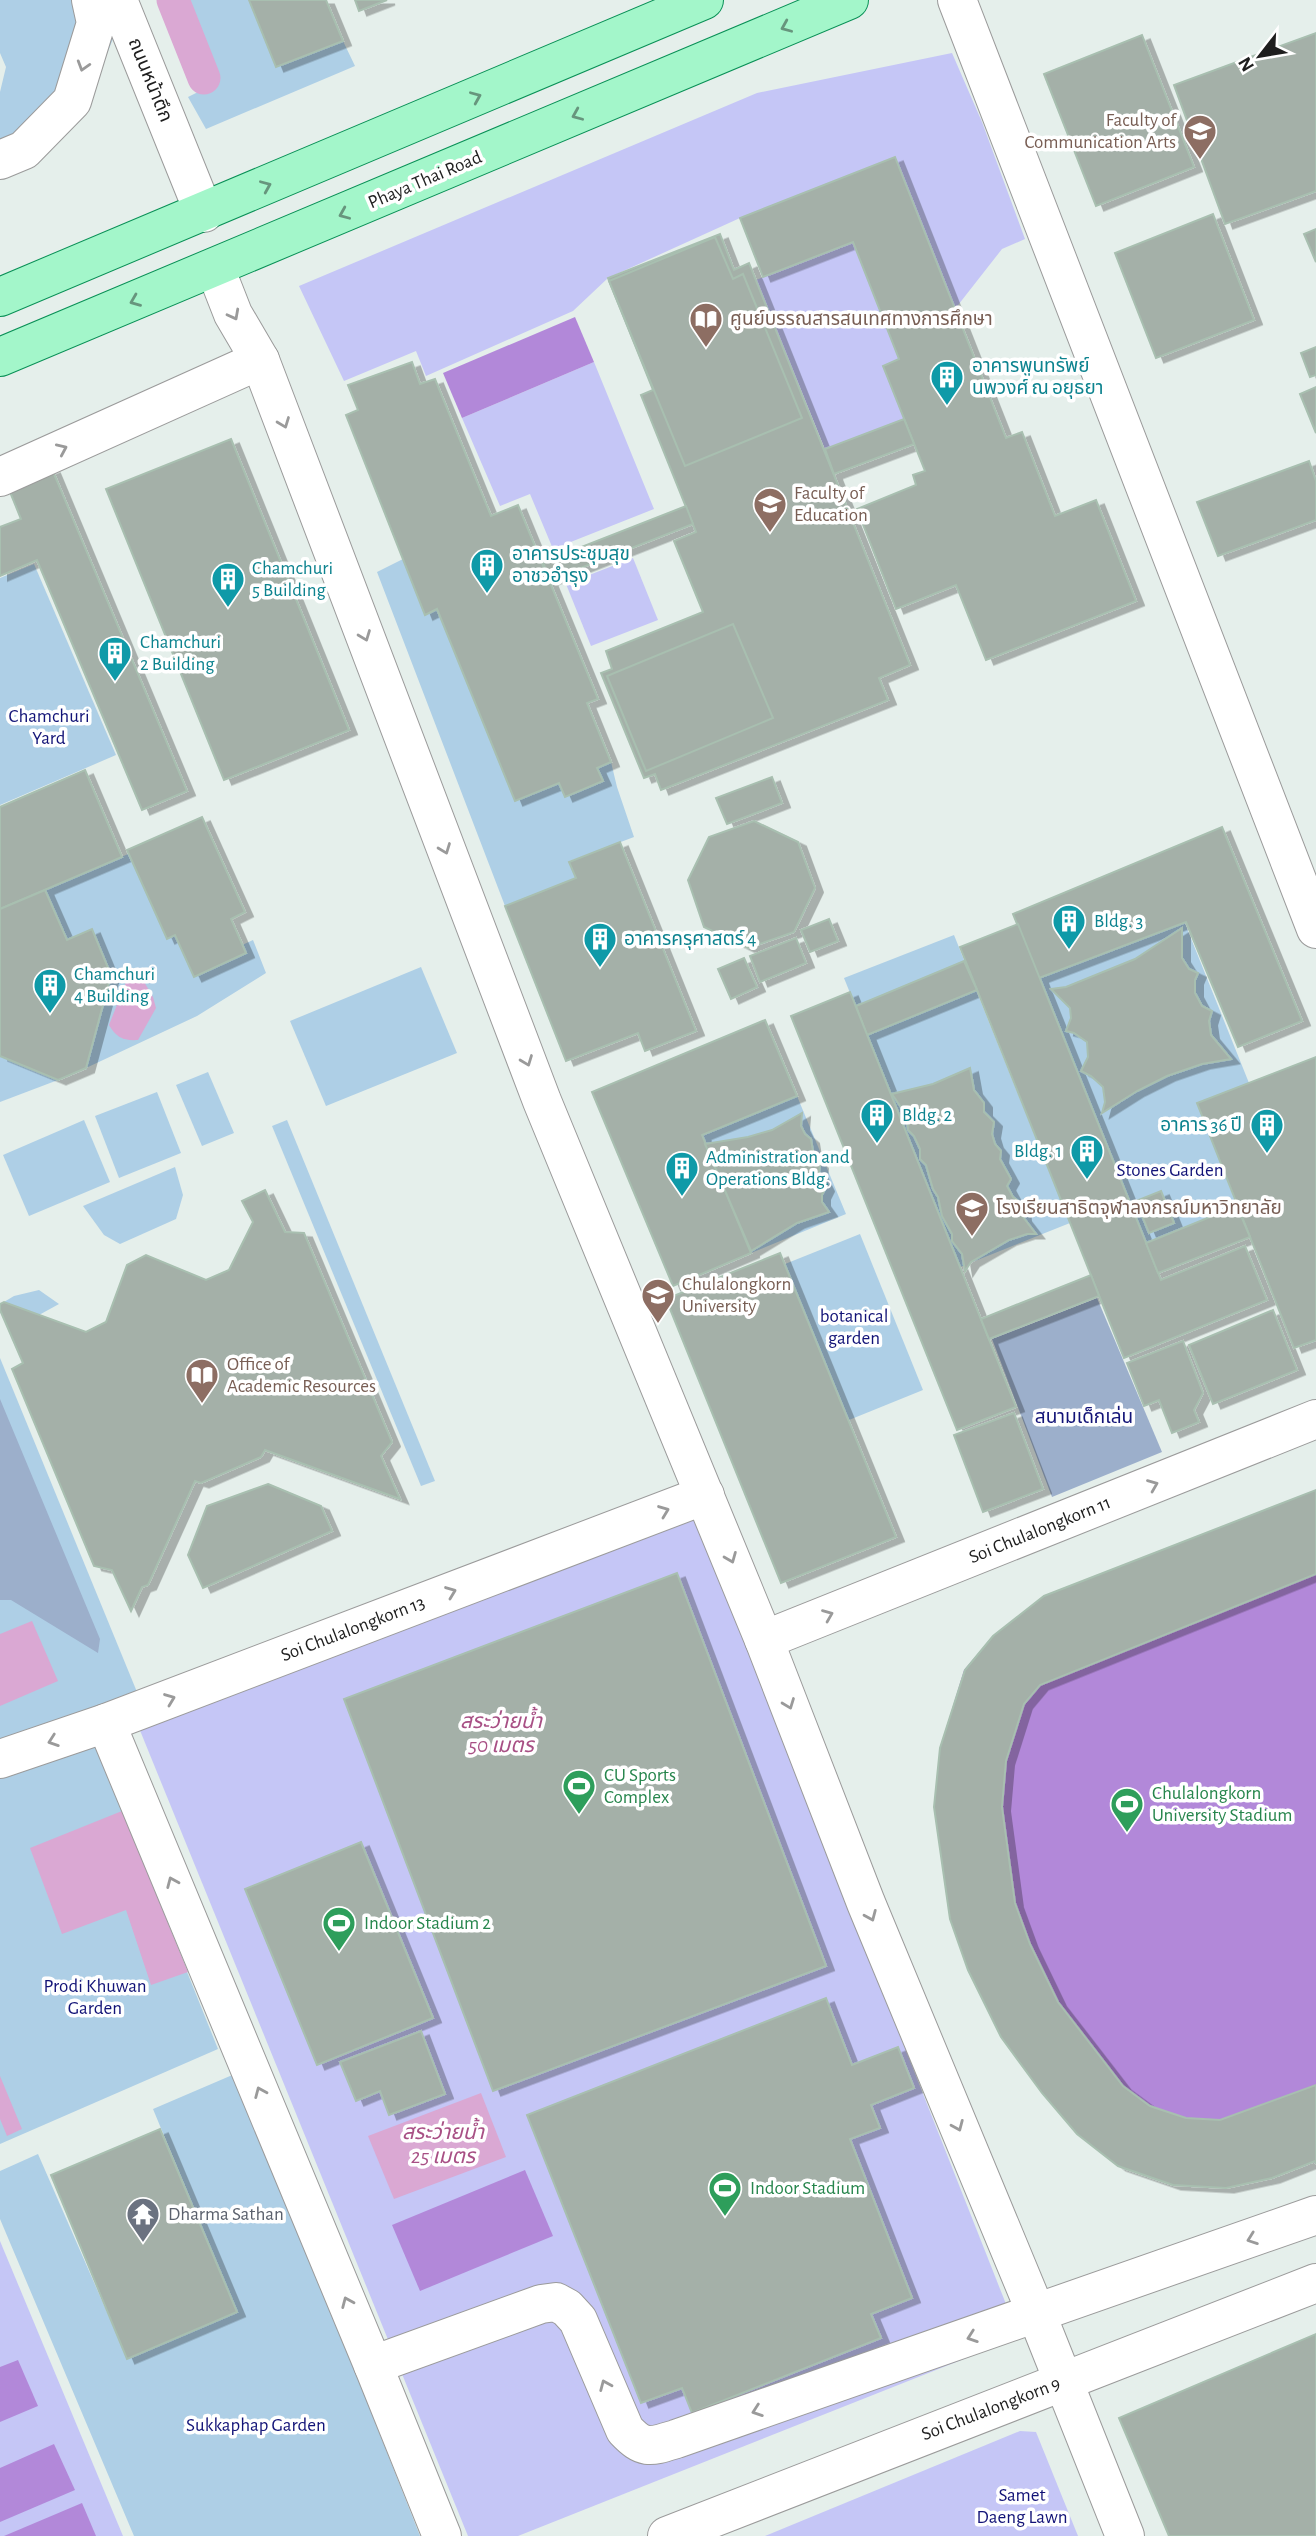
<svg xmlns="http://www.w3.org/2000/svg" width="1316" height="2536" viewBox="0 0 1316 2536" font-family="'Alegreya Sans','Noto Sans Thai',sans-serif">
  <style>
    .grass { fill: #aecfe6 }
    .forest { fill: #9cafcb }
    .park { fill: #c5c6f6 }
    .pitch { fill: #b288d9 }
    .water { fill: #daa8d3 }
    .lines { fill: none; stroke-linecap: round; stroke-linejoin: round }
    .canal { stroke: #daa8d3; stroke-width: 33 }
    .building { fill: #a4b0a8; stroke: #a8bfb0; stroke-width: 2; filter: url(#shadow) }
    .minor-casing { stroke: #9b9b9b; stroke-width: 40 }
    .major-casing { stroke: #099056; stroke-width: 40 }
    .minor { stroke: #fff; stroke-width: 38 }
    .major { stroke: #a3f6ca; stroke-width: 38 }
    .oneway { stroke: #67957d }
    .oneway2 { stroke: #9a9a9a }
    .labels { text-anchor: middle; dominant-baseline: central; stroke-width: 7; stroke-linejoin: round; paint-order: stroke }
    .street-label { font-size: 19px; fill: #1e1e1e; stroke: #fff }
    .education-label { font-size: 19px; fill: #785e54; stroke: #fff; text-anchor: start }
    .culture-label { font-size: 19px; fill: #0d838f; stroke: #fff; text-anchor: start }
    .park-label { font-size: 19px; fill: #121377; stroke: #fff }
    .leisure-label { font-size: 19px; fill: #27864d; stroke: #fff; text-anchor: start }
    .worship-label { font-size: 19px; fill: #5b616d; stroke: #fff; text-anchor: start }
    .water-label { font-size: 21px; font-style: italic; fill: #a85085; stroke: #fff }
  </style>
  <defs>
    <filter id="shadow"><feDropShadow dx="8" dy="4.5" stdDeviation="0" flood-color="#0004"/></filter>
  </defs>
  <rect width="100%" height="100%" fill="#e5efeb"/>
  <!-- grass -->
  <g class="grass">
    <path d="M0 0H105L117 29 83 113 0 148V92L6 67 0 53Z"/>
    <path d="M180 0H249L276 67 343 41 355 66 206 129 188 97 212 85Z"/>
    <path d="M403 559 426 614 437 609 515 801 559 783 566 797 603 781 597 768 611 762 617 787 634 837 570 861 576 878 505 906 377 572Z"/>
    <path d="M34 564 116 755 0 805V578Z"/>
    <path d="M142 848 201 964 253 940 266 973 197 1016 86 1068 111 974 92 929 67 940 45 890Z"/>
    <path d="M1184 921 1249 1083 1198 1104 1237 1206 1146 1243 1039 978Z"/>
    <path d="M954 935 1070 1223 960 1267 844 978Z"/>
    <path d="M421 967 457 1053 326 1106 290 1021Z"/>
    <path d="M0 1056 58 1080 0 1102Z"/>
    <path d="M208 1072 234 1133 202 1146 176 1085Z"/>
    <path d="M157 1092 181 1153 119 1178 95 1116Z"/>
    <path d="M797 1096 846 1214 751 1253 702 1135Z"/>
    <path d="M84 1120 110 1182 29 1216 3 1155Z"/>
    <path d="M287 1120 435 1481 421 1486 272 1126Z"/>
    <path d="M175 1167 183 1195 176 1219 120 1244 104 1235 83 1206Z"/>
    <path d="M860 1234 923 1390 849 1420 785 1264Z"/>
    <path d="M39 1290 59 1304 39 1315 4 1302 14 1296Z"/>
    <path d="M0 1358 137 1692 0 1743Z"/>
    <path d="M94 1740 218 2049 0 2144V1774Z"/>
    <path d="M237 2073 420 2536H134L0 2219V2171L38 2154 127 2358 237 2312 153 2109Z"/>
  </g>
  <!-- forest -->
  <g class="forest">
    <path d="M1097 1298 1162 1452 1052 1497 992 1339Z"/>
    <path d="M0 1399 100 1639 98 1653 11 1600H0Z"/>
  </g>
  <!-- park -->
  <g class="park">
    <path d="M952 53 982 122 1025 239 1002 249 955 309 894 157 740 218 608 278 573 311 426 376 416 351 344 381 299 286 757 93Z"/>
    <path d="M853 242 899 359 884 366 904 419 825 449 756 280Z"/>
    <path d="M594 362 654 509 553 549 530 494 500 506 462 418Z"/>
    <path d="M633 558 658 620 591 646 566 584Z"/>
    <path d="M694 1514 1019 2337 518 2536H468L139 1728Z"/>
    <path d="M0 2241 123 2536H0Z"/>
    <path d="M1020 2431 1036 2432 1078 2536H765Z"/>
  </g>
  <!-- pitch -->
  <g class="pitch">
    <path d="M575 317 594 362 462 418 443 373Z"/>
    <path d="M1316 1490V2164L1314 2162 1272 2178 1226 2188 1173 2185 1118 2166 1077 2134 1042 2093 1001 2037 968 1970 950 1919 934 1807 940 1748 964 1670 993 1636Z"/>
    <path d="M525 2170 553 2236 420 2291 392 2225Z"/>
    <path d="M18 2360 38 2406 0 2422V2367Z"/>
    <path d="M54 2444 75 2490 0 2522V2468Z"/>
    <path d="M82 2503 96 2536H4Z"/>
  </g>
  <!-- water -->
  <g class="water">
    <path d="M128 977 143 980 153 997 156 1008 138 1040C123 1041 116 1037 109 1025Z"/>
    <path d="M32 1621 58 1681 0 1706V1634Z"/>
    <path d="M122 1811 188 1972 151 1985 126 1910 62 1934 30 1848Z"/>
    <path d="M0 2076 22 2129 7 2136 0 2119Z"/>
    <path d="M481 2093 506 2157 394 2199 368 2136Z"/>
  </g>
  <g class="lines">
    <!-- canal -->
    <path class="canal" d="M173 0 204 78"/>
  </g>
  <!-- building -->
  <g class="building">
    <path d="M249 0H326L343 41 276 67Z"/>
    <path d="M355 0H387L359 11Z"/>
    <path d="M1316 33V191L1225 224 1174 85Z"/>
    <path d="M1142 35 1194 167 1096 206 1044 74Z"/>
    <path d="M895 157 1006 438 1022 432 1055 516 1096 500 1136 601 986 660 956 585 896 609 857 509 916 485 913 475 925 471 883 366 899 359 853 242 763 277 740 218Z"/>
    <path d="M1213 214 1254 320 1156 358 1115 253Z"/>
    <path d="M1316 229V262L1304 234Z"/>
    <path d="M720 234 734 270 749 263 910 665 879 678 888 700 661 790 655 774 644 778 601 673 612 669 606 651 703 612 674 541 696 532 641 395 653 390 608 278Z"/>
    <path d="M715 237 733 279 743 274 802 418 685 466 609 281Z"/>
    <path d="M1316 347V375L1310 377 1301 353Z"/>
    <path d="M412 362 420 384 435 379 491 516 518 505 598 699 587 703 611 762 597 768 603 781 565 797 559 783 515 801 437 609 425 615 346 415 358 410 348 385Z"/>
    <path d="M1316 387V433L1300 394Z"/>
    <path d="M904 419 914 444 834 474 825 449Z"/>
    <path d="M231 439 349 730 224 780 106 489Z"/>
    <path d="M1309 461 1316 481V520L1218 556 1197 502Z"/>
    <path d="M52 469 187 791 142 810 37 560 0 576V527L21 519 8 487Z"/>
    <path d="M686 506 693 524 550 580 543 562Z"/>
    <path d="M733 624 773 718 646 771 607 676Z"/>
    <path d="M85 770 122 857 0 909V807Z"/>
    <path d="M772 777 782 803 727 824 716 798Z"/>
    <path d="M202 817 245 912 231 919 246 953 194 977 175 935 167 939 127 850Z"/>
    <path d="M754 821 798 842 815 888 794 932 748 948 704 927 688 880 709 837Z"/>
    <path d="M1222 827 1302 1021 1238 1047 1186 922 1039 978 1013 914Z"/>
    <path d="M620 842 696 1031 645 1051 638 1033 566 1061 505 906 576 878 569 862Z"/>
    <path d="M45 890 67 940 92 929 111 975 86 1068 58 1080 0 1056V909Z"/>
    <path d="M829 919 838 941 810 952 801 930Z"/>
    <path d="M1018 924 1161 1280 1245 1246 1267 1300 1124 1358 960 947Z"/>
    <path d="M1182 928V958L1189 969 1198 973 1195 980V993L1202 1006 1212 1011 1209 1021 1211 1035 1231 1059 1202 1064 1167 1076 1137 1091 1102 1113 1105 1102 1103 1087 1091 1076 1081 1071 1088 1057 1087 1042 1074 1033 1066 1031 1071 1018 1070 1008 1051 989 1066 987 1135 959Z"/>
    <path d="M796 938 806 963 760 982 750 956Z"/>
    <path d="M744 958 757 987 731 999 718 969Z"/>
    <path d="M964 961 977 990 867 1035 856 1006Z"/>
    <path d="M850 992 1016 1407 957 1430 791 1016Z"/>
    <path d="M765 1020 797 1096 702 1135 751 1253 673 1286 592 1092Z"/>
    <path d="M1316 1057V1340L1294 1348 1197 1103Z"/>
    <path d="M970 1068 974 1090 984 1103V1112L994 1122 992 1134 995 1144 1001 1151 1000 1159 1011 1179 1007 1186 1013 1197 1022 1204 1023 1217 1036 1234H1027L1009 1240 971 1262 965 1271 962 1254 952 1241V1234L942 1216 938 1197 933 1189 926 1165 920 1159V1149L914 1136 908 1130 907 1116 892 1094 933 1084Z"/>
    <path d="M802 1113 801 1126 805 1134 811 1139 814 1158 820 1164 819 1173 826 1187 822 1195V1202L829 1212 797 1223 751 1251 705 1144 748 1137 772 1130Z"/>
    <path d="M265 1190 285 1232 304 1233 392 1442 381 1456 400 1499 265 1450 261 1457 201 1483 195 1481 148 1585 142 1587 131 1611 112 1570 94 1566 12 1369 23 1363 0 1310V1304L4 1302 86 1332 106 1322 127 1265 146 1255 206 1280 229 1270 253 1222 242 1201Z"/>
    <path d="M1161 1191 1174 1223 1149 1233 1136 1201Z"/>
    <path d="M1237 1206 1250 1237 1158 1273 1146 1243Z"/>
    <path d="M780 1253 896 1537 781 1583 666 1299Z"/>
    <path d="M1091 1275 1099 1296 989 1339 981 1319Z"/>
    <path d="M1273 1310 1297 1370 1213 1404 1189 1345Z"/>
    <path d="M1183 1341 1203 1393 1194 1410 1199 1422 1172 1433 1159 1400 1144 1406 1127 1363Z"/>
    <path d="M1014 1413 1043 1489 983 1512 954 1435Z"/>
    <path d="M268 1484 321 1506 332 1531 203 1588 188 1555 207 1506Z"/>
    <path d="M1316 1490V1574L1040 1685 1024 1704 1006 1761 1002 1807 1015 1903 1030 1944 1058 2002 1123 2086 1150 2106 1186 2118 1220 2120 1316 2085V2164L1315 2161 1272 2178 1226 2188 1173 2185 1118 2166 1077 2134 1042 2093 1001 2037 968 1970 950 1919 934 1807 940 1748 965 1670 993 1636 1044 1596Z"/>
    <path d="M677 1573 826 1966 493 2091 344 1699Z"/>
    <path d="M361 1842 433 2018 317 2065 245 1889Z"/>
    <path d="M826 1998 852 2065 898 2047 914 2088 871 2105 880 2128 850 2139 912 2298 871 2314 881 2338 692 2413 682 2388 641 2403 527 2115Z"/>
    <path d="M421 2031 445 2094 389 2115 380 2091 356 2101 340 2062Z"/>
    <path d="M160 2129 237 2312 127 2359 51 2175Z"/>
    <path d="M1316 2334V2536H1169L1119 2418Z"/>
  </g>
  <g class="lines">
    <defs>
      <g id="minor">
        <path d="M118 0 204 213"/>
        <path d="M957 0 1316 929"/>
        <path d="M0 160 24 150 72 101 96 23 91 0"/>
        <path d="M215 268 233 314 260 360 542 1101 764 1640 866 1903 1037 2315 1125 2536"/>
        <path d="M0 477 260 360"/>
        <path d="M764 1640 1316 1419"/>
        <path d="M106 1723 373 2365 442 2536"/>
        <path d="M0 1759 106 1723 705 1495"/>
        <path d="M373 2365 541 2304 556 2302 567 2308 578 2320 625 2430C644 2450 650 2447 676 2439L1316 2215"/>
        <path d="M667 2536 1316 2283"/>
      </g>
      <g id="major">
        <path d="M0 297 704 0"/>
        <path d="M0 357 849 0"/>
      </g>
    </defs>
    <!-- minor casing -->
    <use href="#minor" class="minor-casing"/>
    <!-- major casing -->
    <use href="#major" class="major-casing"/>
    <!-- minor -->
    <use href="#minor" class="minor"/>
    <!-- major -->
    <use href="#major" class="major"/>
  </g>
  <!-- one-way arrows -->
  <defs><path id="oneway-chevron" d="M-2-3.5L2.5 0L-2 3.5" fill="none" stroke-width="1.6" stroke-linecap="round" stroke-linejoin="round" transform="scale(1.75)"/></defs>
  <g class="oneway">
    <use href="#oneway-chevron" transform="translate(786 27) rotate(157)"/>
    <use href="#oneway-chevron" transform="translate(476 97) rotate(-23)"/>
    <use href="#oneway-chevron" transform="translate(577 115) rotate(157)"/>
    <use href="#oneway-chevron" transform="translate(266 186) rotate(-23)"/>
    <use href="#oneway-chevron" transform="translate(344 214) rotate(157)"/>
    <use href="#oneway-chevron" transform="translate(135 301) rotate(158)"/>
  </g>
  <g class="oneway2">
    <use href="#oneway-chevron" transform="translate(83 66) rotate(107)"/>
    <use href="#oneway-chevron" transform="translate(234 315) rotate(62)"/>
    <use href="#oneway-chevron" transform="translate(284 423) rotate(69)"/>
    <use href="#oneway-chevron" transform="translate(62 449) rotate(-24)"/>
    <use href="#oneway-chevron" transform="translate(365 636) rotate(69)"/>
    <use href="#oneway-chevron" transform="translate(445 849) rotate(69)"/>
    <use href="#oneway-chevron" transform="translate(527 1061) rotate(69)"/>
    <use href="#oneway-chevron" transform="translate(1153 1485) rotate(-22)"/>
    <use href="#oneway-chevron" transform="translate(664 1511) rotate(-21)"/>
    <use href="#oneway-chevron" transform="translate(731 1558) rotate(68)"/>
    <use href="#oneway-chevron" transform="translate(451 1592) rotate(-21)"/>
    <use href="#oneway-chevron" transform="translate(828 1615) rotate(-22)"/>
    <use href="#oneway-chevron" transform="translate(170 1699) rotate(-21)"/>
    <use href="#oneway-chevron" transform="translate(789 1704) rotate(69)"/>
    <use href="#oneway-chevron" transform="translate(53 1741) rotate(161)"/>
    <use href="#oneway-chevron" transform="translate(172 1882) rotate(-113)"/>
    <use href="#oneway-chevron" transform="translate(871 1916) rotate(67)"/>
    <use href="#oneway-chevron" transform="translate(260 2092) rotate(-113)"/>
    <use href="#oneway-chevron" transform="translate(958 2126) rotate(67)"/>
    <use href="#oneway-chevron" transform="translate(1252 2239) rotate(160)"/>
    <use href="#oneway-chevron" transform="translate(347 2302) rotate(-113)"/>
    <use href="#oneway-chevron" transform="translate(972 2337) rotate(161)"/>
    <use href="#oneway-chevron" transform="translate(605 2385) rotate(-113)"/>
    <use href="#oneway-chevron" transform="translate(757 2411) rotate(161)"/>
  </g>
  <!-- icons -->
  <defs>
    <symbol id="university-pin" viewBox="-11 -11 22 30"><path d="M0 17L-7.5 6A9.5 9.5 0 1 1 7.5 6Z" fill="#8d6e63" stroke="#fff"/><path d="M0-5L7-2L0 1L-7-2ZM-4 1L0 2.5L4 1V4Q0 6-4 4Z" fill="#fff"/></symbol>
    <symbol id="library-pin" viewBox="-11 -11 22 30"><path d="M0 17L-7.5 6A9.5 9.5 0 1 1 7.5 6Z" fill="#8d6e63" stroke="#fff"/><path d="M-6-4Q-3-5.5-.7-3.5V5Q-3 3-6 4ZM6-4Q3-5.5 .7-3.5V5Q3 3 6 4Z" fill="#fff"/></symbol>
    <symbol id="building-pin" viewBox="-11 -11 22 30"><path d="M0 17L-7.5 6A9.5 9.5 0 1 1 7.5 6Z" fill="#0f9aa8" stroke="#fff"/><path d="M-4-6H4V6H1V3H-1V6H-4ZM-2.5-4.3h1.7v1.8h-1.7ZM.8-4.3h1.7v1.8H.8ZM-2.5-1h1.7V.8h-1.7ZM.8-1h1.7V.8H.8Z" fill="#fff"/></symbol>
    <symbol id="school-pin" viewBox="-11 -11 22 30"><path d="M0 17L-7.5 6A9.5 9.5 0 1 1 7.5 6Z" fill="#8d6e63" stroke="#fff"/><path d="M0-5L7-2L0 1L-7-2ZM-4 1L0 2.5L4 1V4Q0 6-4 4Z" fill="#fff"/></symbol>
    <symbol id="stadium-pin" viewBox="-11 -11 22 30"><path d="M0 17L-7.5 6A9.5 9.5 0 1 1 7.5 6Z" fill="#2e9e5b" stroke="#fff"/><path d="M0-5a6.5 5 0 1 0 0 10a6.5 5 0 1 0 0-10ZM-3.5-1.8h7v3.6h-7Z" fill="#fff"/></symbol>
    <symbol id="temple-pin" viewBox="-11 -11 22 30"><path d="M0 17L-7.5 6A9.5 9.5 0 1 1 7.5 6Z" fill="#6b7280" stroke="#fff"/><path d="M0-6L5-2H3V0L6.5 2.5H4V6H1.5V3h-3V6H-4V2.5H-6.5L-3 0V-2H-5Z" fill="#fff"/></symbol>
  </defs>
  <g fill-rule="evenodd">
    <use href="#university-pin" x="1181" y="112" width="38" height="52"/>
    <use href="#library-pin" x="687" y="300" width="38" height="52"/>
    <use href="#building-pin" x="928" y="358" width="38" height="52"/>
    <use href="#university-pin" x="751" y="485" width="38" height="52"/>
    <use href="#building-pin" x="468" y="546" width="38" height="52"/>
    <use href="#building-pin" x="209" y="560" width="38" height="52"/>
    <use href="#building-pin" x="96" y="634" width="38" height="52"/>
    <use href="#building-pin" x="1050" y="902" width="38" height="52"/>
    <use href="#building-pin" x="581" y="920" width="38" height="52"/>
    <use href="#building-pin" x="31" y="966" width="38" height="52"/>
    <use href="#building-pin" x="858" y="1096" width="38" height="52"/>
    <use href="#building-pin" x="1248" y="1106" width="38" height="52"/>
    <use href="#building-pin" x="1068" y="1132" width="38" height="52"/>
    <use href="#building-pin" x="663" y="1149" width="38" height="52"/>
    <use href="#school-pin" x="953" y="1189" width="38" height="52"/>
    <use href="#university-pin" x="639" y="1276" width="38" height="52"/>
    <use href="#library-pin" x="183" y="1356" width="38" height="52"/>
    <use href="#stadium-pin" x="560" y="1767" width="38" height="52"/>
    <use href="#stadium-pin" x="1108" y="1785" width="38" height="52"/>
    <use href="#stadium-pin" x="320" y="1904" width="38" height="52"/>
    <use href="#stadium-pin" x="706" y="2169" width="38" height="52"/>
    <use href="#temple-pin" x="124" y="2195" width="38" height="52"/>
  </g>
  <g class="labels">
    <!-- street labels -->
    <g class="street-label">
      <text transform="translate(150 80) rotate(68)">ถนนหน้าตึก</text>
      <text transform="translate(425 180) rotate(-23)">Phaya Thai Road</text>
      <text transform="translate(1040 1530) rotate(-22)">Soi Chulalongkorn 11</text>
      <text transform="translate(353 1629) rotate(-21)">Soi Chulalongkorn 13</text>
      <text transform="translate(991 2409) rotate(-21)">Soi Chulalongkorn 9</text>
    </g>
    <!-- education labels -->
    <g class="education-label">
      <text x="1176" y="120" text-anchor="end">Faculty of<tspan x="1176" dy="22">Communication Arts</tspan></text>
      <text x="730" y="319">ศูนย์บรรณสารสนเทศทางการศึกษา</text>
      <text x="794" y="493">Faculty of<tspan x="794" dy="22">Education</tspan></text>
      <text x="996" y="1208">โรงเรียนสาธิตจุฬาลงกรณ์มหาวิทยาลัย</text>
      <text x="682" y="1284">Chulalongkorn<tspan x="682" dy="22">University</tspan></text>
      <text x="227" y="1364">Office of<tspan x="227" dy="22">Academic Resources</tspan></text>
    </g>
    <!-- culture labels -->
    <g class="culture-label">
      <text x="972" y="366">อาคารพูนทรัพย์<tspan x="972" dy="22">นพวงศ์ ณ อยุธยา</tspan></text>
      <text x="512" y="554">อาคารประชุมสุข<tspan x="512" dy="22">อาชวอำรุง</tspan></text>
      <text x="252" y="568">Chamchuri<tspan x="252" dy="22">5 Building</tspan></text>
      <text x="140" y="642">Chamchuri<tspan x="140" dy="22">2 Building</tspan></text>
      <text x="1094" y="921">Bldg. 3</text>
      <text x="624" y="939">อาคารครุศาสตร์ 4</text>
      <text x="74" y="974">Chamchuri<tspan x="74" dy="22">4 Building</tspan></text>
      <text x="902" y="1115">Bldg. 2</text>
      <text x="1242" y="1125" text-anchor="end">อาคาร 36 ปี</text>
      <text x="1062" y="1151" text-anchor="end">Bldg. 1</text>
      <text x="706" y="1157">Administration and<tspan x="706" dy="22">Operations Bldg.</tspan></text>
    </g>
    <!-- park labels -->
    <g class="park-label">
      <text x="49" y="716">Chamchuri<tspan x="49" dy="22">Yard</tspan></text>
      <text x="1170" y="1170">Stones Garden</text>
      <text x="854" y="1316">botanical<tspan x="854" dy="22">garden</tspan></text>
      <text x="1084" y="1417">สนามเด็กเล่น</text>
      <text x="95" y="1986">Prodi Khuwan<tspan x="95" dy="22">Garden</tspan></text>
      <text x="256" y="2425">Sukkaphap Garden</text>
      <text x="1022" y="2495">Samet<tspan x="1022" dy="22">Daeng Lawn</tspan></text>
    </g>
    <!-- leisure labels -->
    <g class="leisure-label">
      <text x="604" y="1775">CU Sports<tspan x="604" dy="22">Complex</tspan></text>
      <text x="1152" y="1793">Chulalongkorn<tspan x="1152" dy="22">University Stadium</tspan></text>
      <text x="364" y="1923">Indoor Stadium 2</text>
      <text x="750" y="2188">Indoor Stadium</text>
    </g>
    <!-- worship labels -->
    <g class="worship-label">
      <text x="168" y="2214">Dharma Sathan</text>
    </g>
    <!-- water labels -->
    <g class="water-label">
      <text x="501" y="1721">สระว่ายน้ำ<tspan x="501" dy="24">50 เมตร</tspan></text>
      <text x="443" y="2132">สระว่ายน้ำ<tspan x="443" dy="24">25 เมตร</tspan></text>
    </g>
  </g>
  <!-- north arrow -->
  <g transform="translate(1260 56) rotate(239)" stroke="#ffffff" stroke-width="5" paint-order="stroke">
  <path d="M0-5L12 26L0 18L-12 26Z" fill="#1e1e1e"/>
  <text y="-10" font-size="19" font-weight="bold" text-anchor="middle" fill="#1e1e1e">N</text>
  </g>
</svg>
